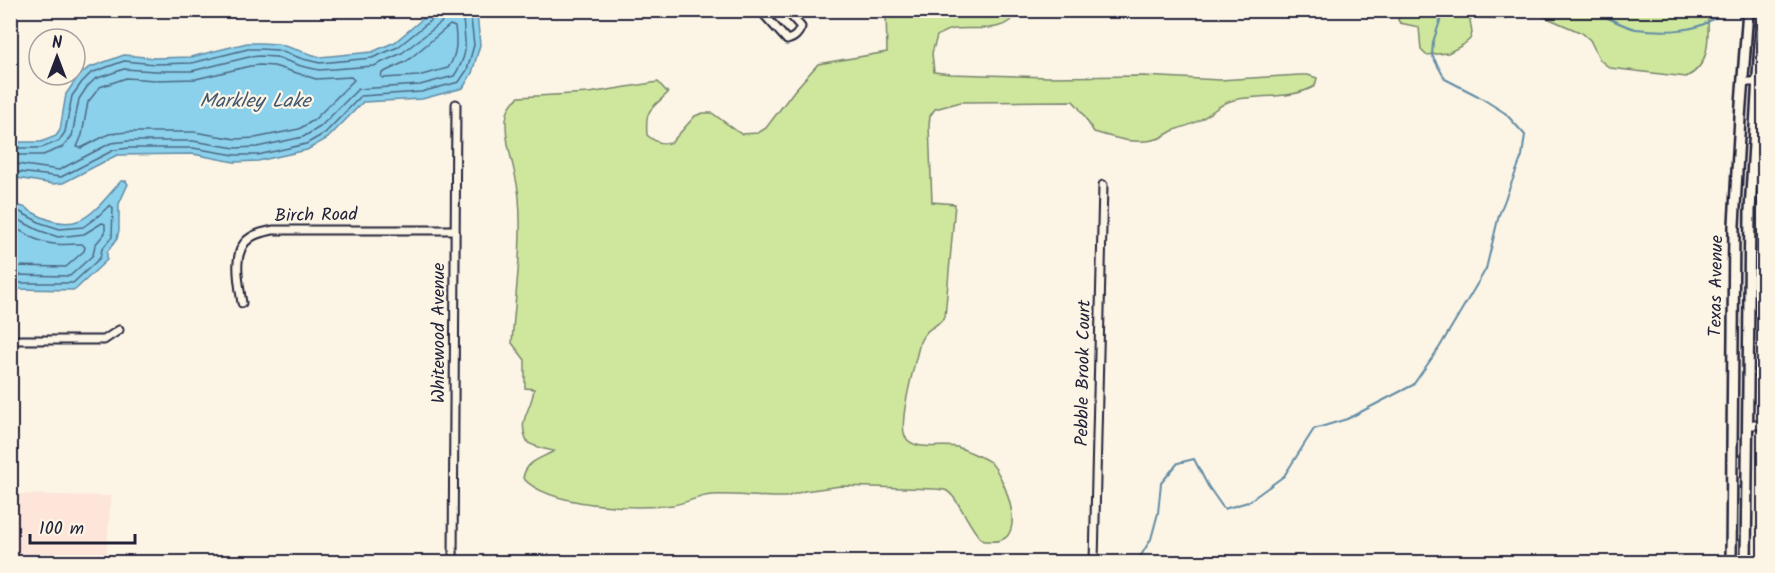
<svg xmlns="http://www.w3.org/2000/svg" width="1775" height="573" viewBox="0 0 1775 573" font-family="Kalam,sans-serif">
  <style>
    .built { fill: #fde5da }
    .green { fill: #cee79d; stroke: #78846c; stroke-width: 1.5 }
    .water { fill: #8bd1ec; stroke: #618ba5; stroke-width: 1.5 }
    .lines { fill: none; stroke-linecap: round; stroke-linejoin: round }
    .shore { stroke: #4c6882; stroke-width: 1.5 }
    .stream { stroke: #618ba5; stroke-width: 2 }
    .minor-casing { stroke: #22223b; stroke-width: 11 }
    .secondary-casing { stroke: #22223b; stroke-width: 14 }
    .minor { stroke: #fcf5e5; stroke-width: 7 }
    .secondary { stroke: #fcf5e5; stroke-width: 9 }
    .labels { text-anchor: middle; dominant-baseline: central; stroke-width: 4.5; stroke-linejoin: round; paint-order: stroke }
    .street-label { font-size: 18px; fill: #22223b; stroke: #fcf5e5 }
    .water-label { font-size: 20px; font-style: italic; fill: #425770; stroke: #fcf5e5 }
  </style>
  <rect width="100%" height="100%" fill="#fcf5e5"/>
  <filter id="ink" filterUnits="userSpaceOnUse"><feTurbulence type="fractalNoise" baseFrequency=".0167" numOctaves="2"/><feDisplacementMap in="SourceGraphic" scale="12" xChannelSelector="R" yChannelSelector="G"/><feConvolveMatrix kernelMatrix="1 2 1 2 8 2 1 2 1" color-interpolation-filters="sRGB"/></filter>
  <g filter="url(#ink)">
    <!-- built -->
    <path class="built" d="M11 494 111 496 106 562H11Z"/>
    <!-- green -->
    <g class="green">
      <path d="M886 11H1018C1007 34 976 27 955 29 948 29 943 32 937 36L932 53 934 72 951 74 1048 77 1143 76 1220 80 1300 75H1308L1317 78 1315 86C1291 100 1260 94 1234 100 1222 102 1213 112 1203 118 1195 124 1186 126 1177 129 1170 131 1164 137 1157 139 1136 145 1114 138 1094 132L1079 108 1073 101 961 102 935 109 930 116 929 125 932 202 955 204 945 317C936 329 928 325 920 342 916 360 898 421 905 436 912 452 943 444 957 447 964 449 984 458 990 462 1003 474 1026 532 1001 540 996 542 988 541 983 541 969 529 958 495 945 490 944 490 936 489 935 489L841 486 804 491 786 497H777C756 497 733 494 712 495 698 496 686 503 673 505 636 510 549 507 523 478 526 461 540 459 554 451L540 448 528 443C516 419 531 413 534 389L525 388V360L512 343C515 297 523 244 519 198 517 172 505 147 506 120 507 110 511 102 519 97L589 93 658 82 668 93C650 110 645 109 647 135 655 142 661 144 671 143L695 116 703 113H712L741 134 758 133 766 128 794 91 818 64 887 52Z"/>
      <path d="M1402 11V10L1525 11 1504 19 1473 17 1470 20 1472 33 1470 39 1463 45 1448 53 1426 55 1421 50 1419 27 1400 23 1398 20Z"/>
      <path d="M1531 11H1708C1708 36 1712 65 1686 77L1610 68 1600 60 1590 40 1582 33Z"/>
    </g>
    <!-- water -->
    <g class="water">
      <path d="M436 10 474 11 477 13 480 45 472 73 463 88 422 99 363 102 328 138 307 150 258 161 234 162 193 154 117 155 63 183 53 184 11 177V134L19 142H41L56 136 60 130 66 94 77 78 88 68 124 55 155 58 191 57 247 43H260L278 44 320 57 372 52 395 42 426 16Z"/>
      <path d="M121 181H126L128 184 119 204V230L117 239 107 252V260L75 290 14 289 11 287V207C19 204 25 207 32 212 78 238 92 214 121 181Z"/>
    </g>
    <g class="lines">
      <!-- shore -->
      <g class="shore">
        <path d="M450 25 455 27C457 42 457 55 448 68L418 76 383 78 381 77 382 73 407 61Z"/>
        <path d="M260 65 274 66 316 79 351 77 354 80 314 120 299 129 255 138 236 139 194 132H127L109 134 81 148 77 147 82 135 88 102 100 87 126 78 155 80 196 79 250 66Z"/>
        <path d="M10 143 18 148H41L59 141 65 132 72 96 82 82 91 73 124 61 155 64 192 63 248 49H260L277 50 303 59 320 63 372 58 398 47 435 17 437 10"/>
        <path d="M10 152 19 155H43L63 147 72 136 79 99 87 87 95 79 124 69 155 71H192L249 57 260 56 276 57 301 66 319 70 374 66 402 53 441 23 444 17 445 10"/>
        <path d="M10 163 59 170 111 143 129 141H193L235 148 257 147 303 137 320 127 358 89 420 85 454 76C473 48 462 39 463 10"/>
        <path d="M10 171 61 177 114 150 129 148H193L235 155H258L306 144 325 133 361 96 421 92 459 82 467 70 474 45 470 10"/>
        <path d="M10 212H20L41 223 60 229 83 227 97 217 110 205 113 208 112 237 102 249 100 258 73 283H10"/>
        <path d="M10 219H17L38 230 58 237 84 234 102 223 105 224V233L95 245 93 255 70 276 10 275"/>
        <path d="M10 228C19 228 25 234 33 238 51 246 63 245 82 244L85 247 84 251 66 267 10 266"/>
      </g>
      <!-- stream -->
      <g class="stream">
        <path d="M1591 10C1605 16 1622 26 1636 29 1659 32 1708 34 1720 10"/>
        <path d="M1137 562 1151 539 1158 513 1161 483 1178 463 1194 459 1208 486 1224 509 1248 502 1284 476 1314 429 1347 419 1413 385 1439 348 1486 269 1499 215 1522 156 1525 135 1505 113 1478 96 1445 79 1432 55 1433 42 1441 18 1451 10"/>
      </g>
      <defs>
        <g id="minor">
          <path d="M760 10 787 40C795 38 798 34 801 27L786 10"/>
          <path d="M1742 82H1764"/>
          <path d="M242 303C239 284 231 250 250 238 256 233 266 232 273 230H454"/>
          <path d="M10 340H104L119 330"/>
          <path d="M1747 425H1764"/>
          <path d="M453 562 456 104"/>
          <path d="M1094 562 1103 185"/>
        </g>
        <g id="secondary">
          <path d="M1731 562 1734 225 1740 118 1748 10"/>
          <path d="M1746 562 1750 211 1762 10"/>
        </g>
      </defs>
      <!-- minor casing -->
      <use href="#minor" class="minor-casing"/>
      <!-- secondary casing -->
      <use href="#secondary" class="secondary-casing"/>
      <!-- minor -->
      <use href="#minor" class="minor"/>
      <!-- secondary -->
      <use href="#secondary" class="secondary"/>
    </g>
  </g>
  <g class="labels">
    <!-- street labels -->
    <g class="street-label">
      <text transform="translate(316 216) rotate(-1)">Birch Road</text>
      <text transform="translate(1717 286) rotate(-89)">Texas Avenue</text>
      <text transform="translate(439 333) rotate(-90)">Whitewood Avenue</text>
      <text transform="translate(1084 373) rotate(-89)">Pebble Brook Court</text>
    </g>
    <!-- water labels -->
    <g class="water-label">
      <text x="255" y="102">Markley Lake</text>
    </g>
  </g>
  <!-- margin -->
  <rect width="1775" height="573" fill="none" stroke="#fcf5e5" stroke-width="36"/>
  <rect x="18" y="18" width="1739" height="537" fill="none" stroke="#22223b" stroke-width="2" filter="url(#ink)"/>
  <!-- north arrow -->
  <g transform="translate(57 57)"><circle r="28" fill="#fcf5e5" stroke="#a5a1a1" stroke-width="1.5"/>
  <path d="M0-4.5L10 22L0 15L-10 22Z" fill="#22223b"/>
  <text y="-9" font-size="16" font-weight="bold" text-anchor="middle" fill="#22223b">N</text>
  </g>
  <!-- scale -->
  <path d="M30 534v9h105v-9" fill="none" stroke="#22223b" stroke-width="3"/>
  <text x="39" y="534" font-size="18" fill="#22223b" stroke="#fcf5e5" stroke-width="4.5" paint-order="stroke">100 m</text>
</svg>
